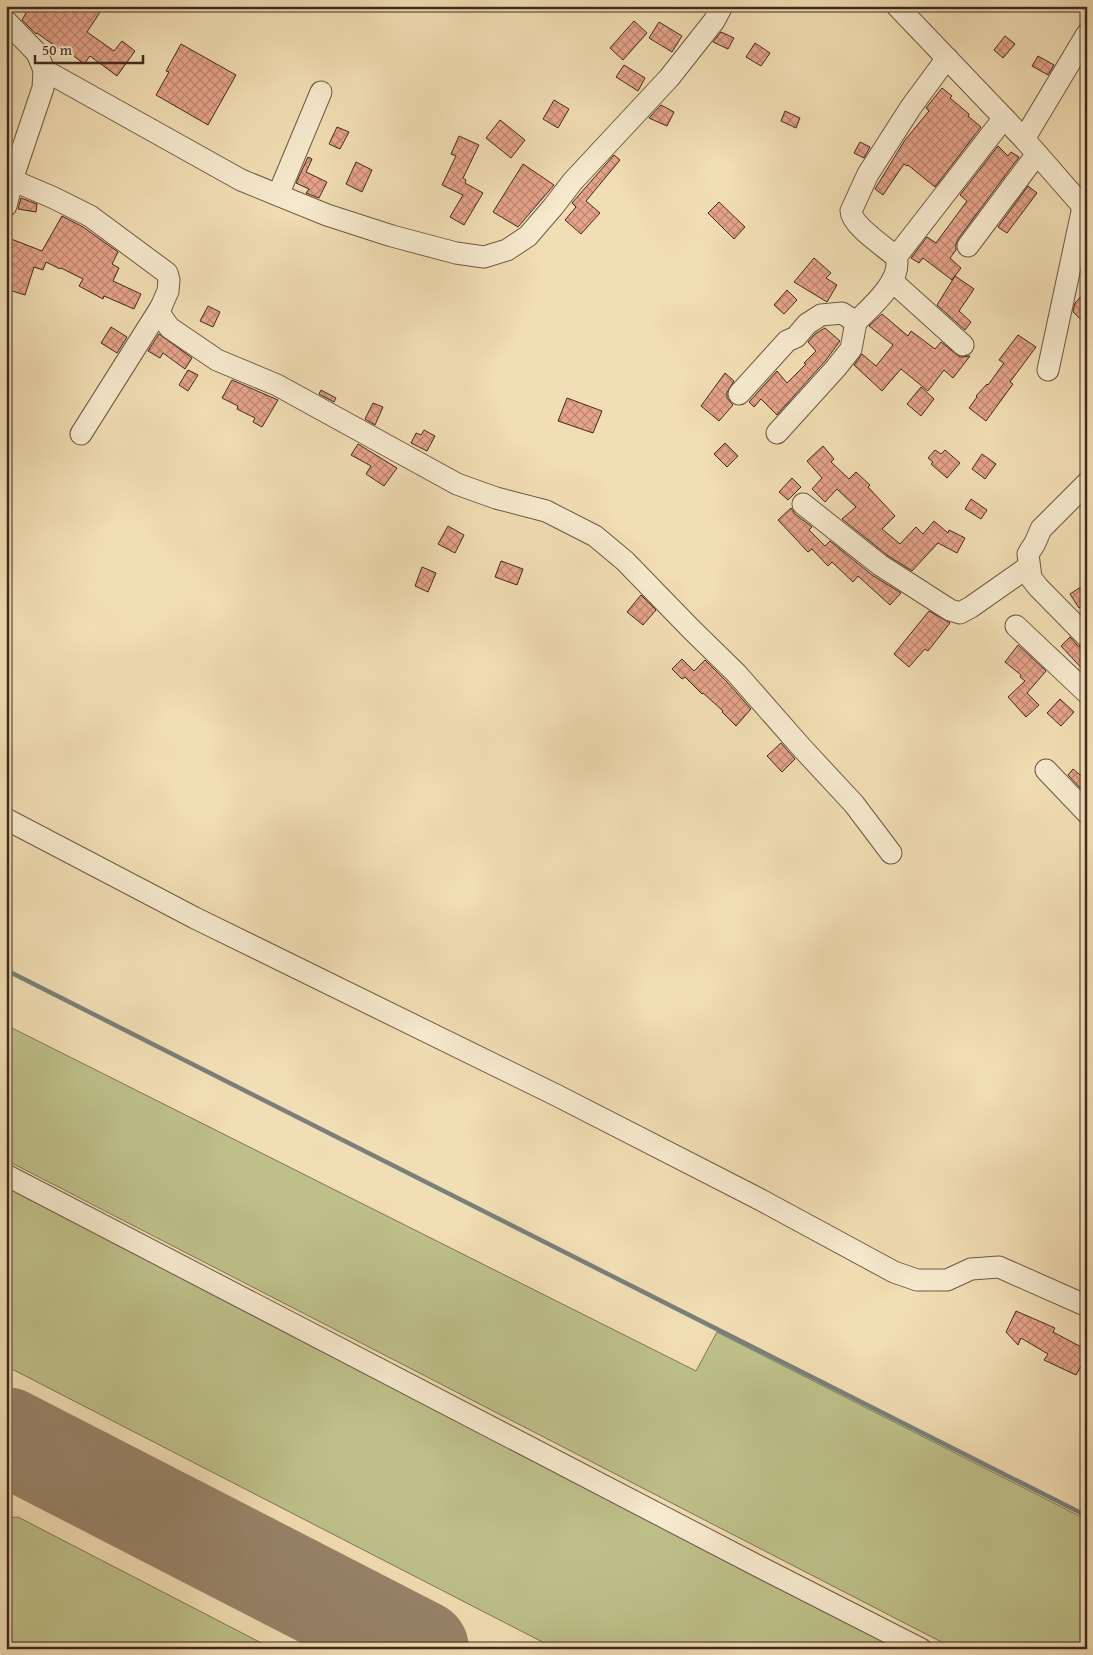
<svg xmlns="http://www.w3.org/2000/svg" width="1093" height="1655" viewBox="0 0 1093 1655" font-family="'Gentium Book Plus',serif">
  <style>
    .green { fill: #bec08a; stroke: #7e7654 }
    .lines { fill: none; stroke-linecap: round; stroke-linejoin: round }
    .stream { stroke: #77817a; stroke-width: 4.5 }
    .taxiway { stroke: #98846a; stroke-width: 39 }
    .runway { stroke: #98846a; stroke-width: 98 }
    .building { fill: url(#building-cross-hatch); stroke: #3f2b1f }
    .minor-casing { stroke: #6c5844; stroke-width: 23 }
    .minor { stroke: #f7eace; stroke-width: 21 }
  </style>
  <defs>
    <pattern id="building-cross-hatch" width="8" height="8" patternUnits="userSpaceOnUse" patternTransform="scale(1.25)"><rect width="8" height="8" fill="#e7a48b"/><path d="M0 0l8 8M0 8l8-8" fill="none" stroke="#bd8671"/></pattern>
  </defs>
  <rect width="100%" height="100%" fill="#f2deb4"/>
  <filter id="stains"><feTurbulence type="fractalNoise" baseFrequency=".004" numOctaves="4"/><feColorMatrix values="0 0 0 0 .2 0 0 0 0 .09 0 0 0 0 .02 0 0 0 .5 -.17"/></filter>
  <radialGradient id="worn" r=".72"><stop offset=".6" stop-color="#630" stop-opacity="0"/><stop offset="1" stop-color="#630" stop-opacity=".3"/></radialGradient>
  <!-- green -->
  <g class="green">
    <path d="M6 1025 696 1371 717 1332 1087 1520V1649H955L6 1160Z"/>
    <path d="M6 1183 910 1649H556L6 1366Z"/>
    <path d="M18 1517 273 1649H6V1518Z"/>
  </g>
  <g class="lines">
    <!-- stream -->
    <path class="stream" d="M6 970 1087 1516"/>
    <!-- taxiway -->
    <path class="taxiway" d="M6 1455H26L52 1460"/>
    <!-- runway -->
    <path class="runway" d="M6 1436 420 1649"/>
  </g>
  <!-- building -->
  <g class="building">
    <path d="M14 6H104L87 32 114 51 122 41 135 51 117 76 90 56 84 64 71 54 69 56 37 33 36 34 22 20 26 13Z"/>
    <path d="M634 21 647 33 623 60 610 48Z"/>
    <path d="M659 22 682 36 672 52 649 38Z"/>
    <path d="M721 32 734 38 728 49 713 42Z"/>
    <path d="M1005 36 1015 44 1003 58 994 50Z"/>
    <path d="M755 43 770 53 761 66 746 57Z"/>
    <path d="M181 44 236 75 208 125 156 95 169 72 166 71Z"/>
    <path d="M1038 56 1054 65 1048 75 1032 66Z"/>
    <path d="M624 65 645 78 638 91 616 77Z"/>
    <path d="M942 88 952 96 950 98 969 114 968 116 981 127 935 187 908 165 907 166 904 164 883 195 875 189 905 140 929 111 926 108Z"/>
    <path d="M554 100 569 109 558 128 543 119Z"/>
    <path d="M661 105 674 112 667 126 649 118Z"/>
    <path d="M785 111 800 118 796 128 781 121Z"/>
    <path d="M500 120 525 140 511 158 486 138Z"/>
    <path d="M337 127 349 132 340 149 329 144Z"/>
    <path d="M459 136 479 145 463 178 466 180 465 183 483 193 464 225 450 217 463 195 442 185 456 156 451 154Z"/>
    <path d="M860 142 870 147 864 158 854 153Z"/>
    <path d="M998 146 1008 156 1011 152 1019 157 958 239 956 244V250L950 258 961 268 952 280 923 258 919 263 911 258 927 237 936 243 967 201 960 195Z"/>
    <path d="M614 155 620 160 586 201 600 213 581 234 565 220 576 207 572 203Z"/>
    <path d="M308 157 312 159 306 172 327 182 319 198 306 193 309 189 296 183Z"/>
    <path d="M356 162 372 170 362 192 346 184Z"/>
    <path d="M523 164 554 185 518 227 493 212Z"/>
    <path d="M1028 186 1037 193 1007 233 998 227Z"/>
    <path d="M21 198 37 204 36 212 18 209Z"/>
    <path d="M719 202 745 227 734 239 708 213Z"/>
    <path d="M62 216 83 227 118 252 112 264 119 268 113 281 141 294 134 309 104 296 103 299 79 286 83 279 61 268 60 269 46 262 43 270 34 267 25 295 6 289V237L42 251Z"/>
    <path d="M814 258 831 273 826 278 837 285 827 302 794 282Z"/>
    <path d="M955 276 974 289 959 311 971 322 965 330 937 305Z"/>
    <path d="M787 290 797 300 784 314 774 305Z"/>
    <path d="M1087 290V325L1073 312 1075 303Z"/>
    <path d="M208 306 220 312 213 327 200 321Z"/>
    <path d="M882 314 908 336 911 331 935 349 941 342 960 357 970 356 953 378 944 370 928 391 901 369 882 391 854 365 862 354 876 366 893 345 869 326Z"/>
    <path d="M111 327 127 337 117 353 101 343Z"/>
    <path d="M825 328 840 341 826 360 777 415 761 399 754 407 749 402 777 371 787 383 806 364 804 363 816 351 808 342 815 334Z"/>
    <path d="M159 334 192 358 185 369 163 353 160 358 148 351Z"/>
    <path d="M1018 335 1036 347 1010 382 1013 384 986 421 969 408 977 397 976 396 987 384 988 385 1004 363 999 360Z"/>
    <path d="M188 370 198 375 188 391 179 385Z"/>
    <path d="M725 373 734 381 727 392V398L733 405 719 421 701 406Z"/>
    <path d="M232 380 278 400 262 427 253 422 255 418 237 409 238 406 222 398Z"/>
    <path d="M921 387 934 399 921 416 907 404Z"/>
    <path d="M321 390 336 398 334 402 319 394Z"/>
    <path d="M567 398 602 411 593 433 558 421Z"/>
    <path d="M373 403 383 407 375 425 365 419Z"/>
    <path d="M424 430 435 436 427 451 411 443 416 433 421 435Z"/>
    <path d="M725 443 738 456 727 467 714 454Z"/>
    <path d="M358 444 397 468 384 486 366 474 371 466 351 455Z"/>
    <path d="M823 446 834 459 831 462 849 479 856 472 870 485 868 487 895 516 882 529 900 544 916 527 923 534 934 521 948 533 949 530 965 538 957 553 938 543 912 571 887 555 842 519 856 507 837 489 825 502 812 489 822 478 807 461Z"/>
    <path d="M935 450 941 454 945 450 960 463 947 478 931 464 933 462 928 458Z"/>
    <path d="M982 454 996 464 985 479 972 469Z"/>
    <path d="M792 478 801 487 788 500 779 492Z"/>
    <path d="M971 499 987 510 981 519 965 509Z"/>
    <path d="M791 508 795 514 812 527 809 530 825 546 830 541 872 575 901 593 890 605 858 576 853 582 832 562 828 566 812 549 808 552 778 520Z"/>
    <path d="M448 526 464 535 455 553 438 544Z"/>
    <path d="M501 561 523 569 517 585 495 577Z"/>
    <path d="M422 567 436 573 428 592 415 586Z"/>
    <path d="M1087 583V603L1079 608 1070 594Z"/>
    <path d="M641 595 656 610 643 625 627 612Z"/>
    <path d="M929 611 950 623 928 651 925 649 909 667 894 654Z"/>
    <path d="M1070 637 1078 646 1087 649V674L1061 646Z"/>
    <path d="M1018 645 1046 671 1027 693 1039 705 1026 717 1008 697 1025 681 1020 677 1021 675 1005 662Z"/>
    <path d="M682 659 694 671 705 660 728 683 751 709 736 726 722 712 723 711 703 693 702 694 685 677 682 679 672 669Z"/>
    <path d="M1060 699 1074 712 1061 726 1047 713Z"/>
    <path d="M781 743 795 759 782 772 767 756Z"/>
    <path d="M1073 769 1087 781V788L1084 792 1068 775Z"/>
    <path d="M1016 1311 1055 1328 1053 1332 1087 1350V1356L1076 1375 1044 1360 1048 1354 1021 1338 1018 1345 1006 1332Z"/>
  </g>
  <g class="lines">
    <defs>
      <g id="minor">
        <path d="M897 6 1024 139 1087 211"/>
        <path d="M6 21 37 53 44 70 43 88 15 171 6 206"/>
        <path d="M44 70 241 180 327 215 392 236 456 253 484 257 507 250 528 236 553 207 573 181 669 78 714 21 722 6"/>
        <path d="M1024 139 1087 34"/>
        <path d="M12 180 54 198 90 216 167 273 169 280 168 291 161 307 160 312 163 319 170 328 217 360 277 385 457 484 496 498 546 511 595 536 625 561 691 629 737 674 802 748 854 804 891 853"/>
        <path d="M278 195 321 92"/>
        <path d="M968 246 1037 154"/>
        <path d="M896 257 1004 118"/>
        <path d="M892 281 963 345"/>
        <path d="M1048 370 1083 207"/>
        <path d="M739 394 787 341 796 337 807 324 821 315 842 313 856 322C871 307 903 280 896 257 884 246 852 226 851 211L868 174 911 107 947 58"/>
        <path d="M777 433 836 368 851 349 856 322"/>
        <path d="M81 434 161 307"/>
        <path d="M1087 483 1041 529 1035 543 1028 554 1031 578 1038 587 1087 637"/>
        <path d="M803 504 880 565 950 610 960 613 971 607 1028 567"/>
        <path d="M1016 626 1087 693"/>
        <path d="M1046 770 1087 813"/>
        <path d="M6 819 195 918 556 1095 761 1200 894 1272 917 1280H947L971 1269 999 1267 1087 1306"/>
        <path d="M6 1175 758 1566 921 1649"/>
      </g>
    </defs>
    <!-- minor casing -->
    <use href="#minor" class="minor-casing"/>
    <!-- minor -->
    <use href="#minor" class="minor"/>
  </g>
  <!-- margin -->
  <rect width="1093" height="1655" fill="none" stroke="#f2deb4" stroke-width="25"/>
  <rect x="8" y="8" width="1078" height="1640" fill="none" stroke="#3f2b1f" stroke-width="2.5"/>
  <rect x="12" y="12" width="1068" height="1630" fill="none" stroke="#3f2b1f"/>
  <!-- scale -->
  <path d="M35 55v8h108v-8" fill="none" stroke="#3f2b1f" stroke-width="2.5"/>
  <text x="42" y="55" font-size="15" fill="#3f2b1f" stroke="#f7eace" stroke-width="4" paint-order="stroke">50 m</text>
  <rect width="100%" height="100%" filter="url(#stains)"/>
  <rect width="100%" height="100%" fill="url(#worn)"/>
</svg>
